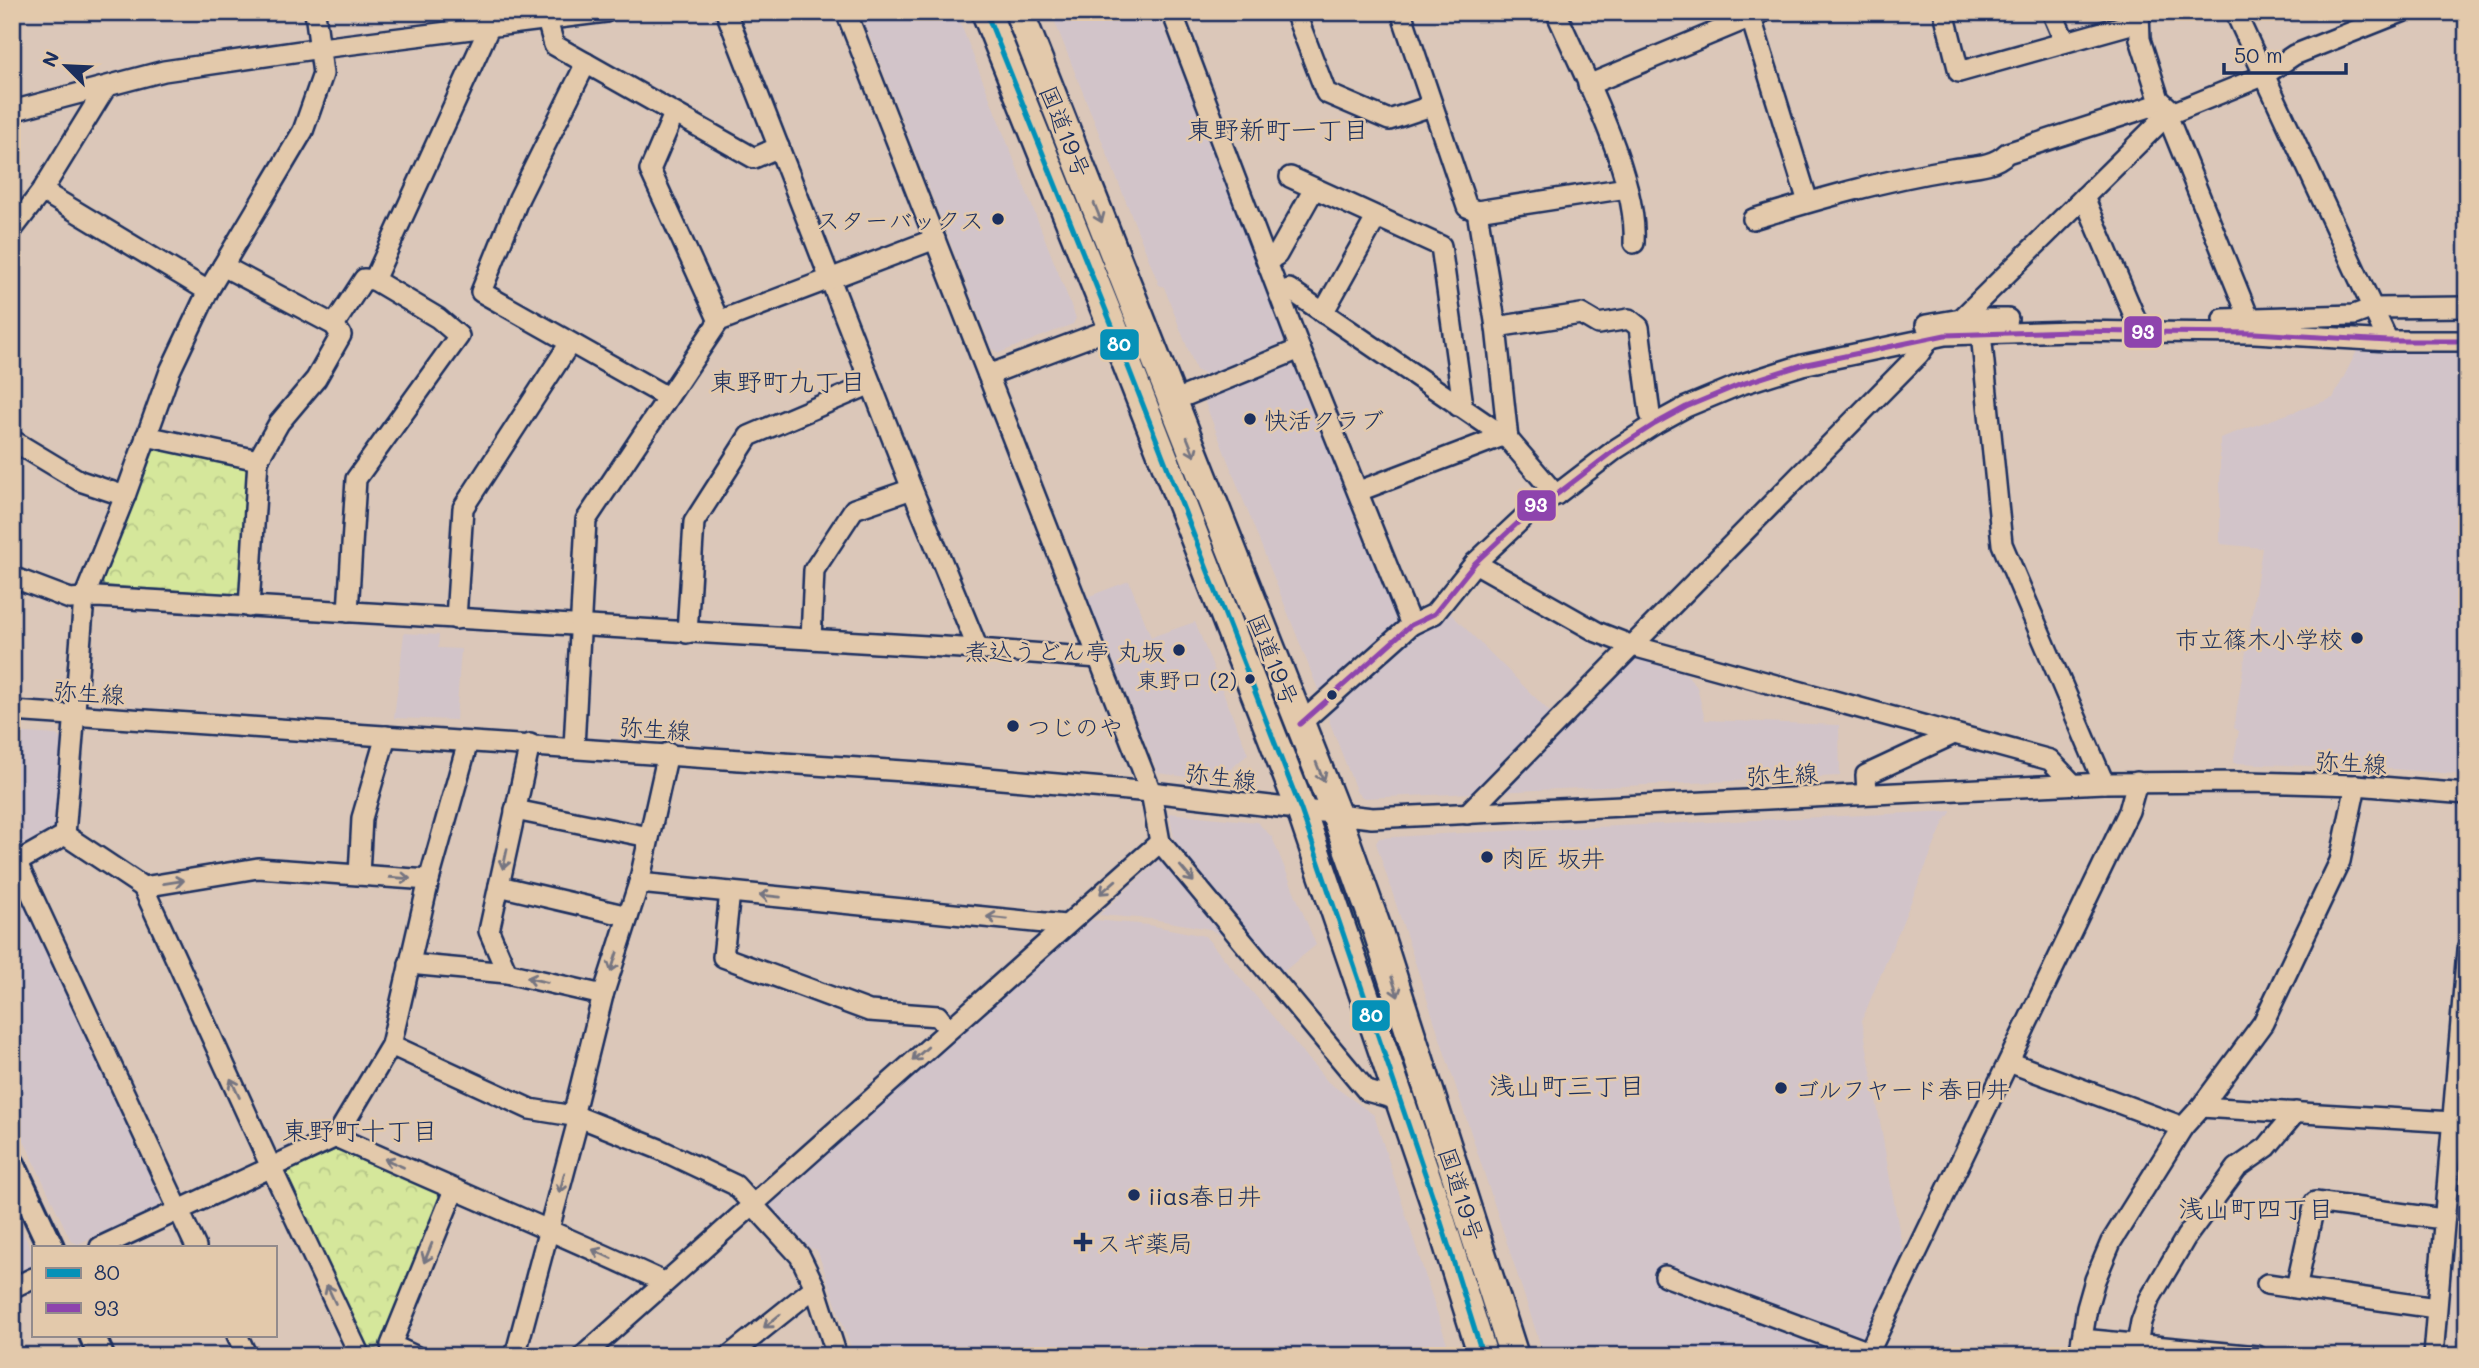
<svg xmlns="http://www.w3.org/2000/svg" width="2479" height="1368" viewBox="0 0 2479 1368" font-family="Mali,'Klee One',sans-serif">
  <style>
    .built { fill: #d2c4c9 }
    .grass { fill: url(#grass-tufts); stroke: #788b7c; stroke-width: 2 }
    .park { fill: url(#park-crowns); stroke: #788b7c; stroke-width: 2 }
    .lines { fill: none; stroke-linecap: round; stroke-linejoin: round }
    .minor-casing { stroke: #1b2f5e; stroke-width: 24 }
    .major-casing { stroke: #1b2f5e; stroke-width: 30 }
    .highway-casing { stroke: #1b2f5e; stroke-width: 33 }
    .minor { stroke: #e3c9ab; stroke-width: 19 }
    .major { stroke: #e3c9ab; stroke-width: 24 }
    .highway { stroke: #e3c9ab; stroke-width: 28 }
    .bus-1-casing { stroke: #e3c9ab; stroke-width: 10 }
    .bus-2-casing { stroke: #e3c9ab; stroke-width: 10 }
    .bus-1 { stroke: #0591b8; stroke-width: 5 }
    .bus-2 { stroke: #8e44ad; stroke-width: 5 }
    .oneway { stroke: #757481 }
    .poi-dot { fill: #1b2f5e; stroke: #e3c9ab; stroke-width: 2.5 }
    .labels { text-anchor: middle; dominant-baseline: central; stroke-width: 5; stroke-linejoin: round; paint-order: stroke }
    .bus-label { font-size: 22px; fill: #1b2f5e; stroke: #e3c9ab; text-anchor: end }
    .street-label { font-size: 24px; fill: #1b2f5e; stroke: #e3c9ab }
    .poi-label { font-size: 24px; fill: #1b2f5e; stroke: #e3c9ab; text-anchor: start }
    .neighbourhood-label { font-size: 26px; fill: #1b2f5e; stroke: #e3c9ab }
    .line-badge { stroke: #e3c9ab; stroke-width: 2.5 }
    .badge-label { font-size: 19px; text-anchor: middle; font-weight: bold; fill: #fff }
  </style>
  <defs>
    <pattern id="grass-tufts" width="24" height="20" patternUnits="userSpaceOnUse" patternTransform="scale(1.75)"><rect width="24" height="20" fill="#d5e79b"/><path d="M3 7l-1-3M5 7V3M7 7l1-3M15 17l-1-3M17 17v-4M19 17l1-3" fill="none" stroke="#b6c688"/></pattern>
    <pattern id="park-crowns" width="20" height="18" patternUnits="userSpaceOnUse" patternTransform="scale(1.75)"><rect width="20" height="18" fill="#d5e79b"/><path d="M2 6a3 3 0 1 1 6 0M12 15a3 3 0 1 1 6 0" fill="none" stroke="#b6c688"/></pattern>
  </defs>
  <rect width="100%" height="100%" fill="#dbc7b9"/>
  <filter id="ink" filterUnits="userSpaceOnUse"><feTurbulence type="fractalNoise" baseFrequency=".0143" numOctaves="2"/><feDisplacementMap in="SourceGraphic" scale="14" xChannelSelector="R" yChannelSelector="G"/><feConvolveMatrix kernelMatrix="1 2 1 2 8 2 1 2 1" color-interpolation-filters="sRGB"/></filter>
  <g filter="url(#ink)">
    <!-- built -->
    <g class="built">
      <path d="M860 12H956L1076 318 1073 324 999 353 992 349Z"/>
      <path d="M1051 12H1158L1286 337 1282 345 1206 375 1196 370 1164 287 1159 285Z"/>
      <path d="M2360 345 2467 347V775L2393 769 2233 763 2239 731 2234 728 2262 548 2220 544V438L2333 398Z"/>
      <path d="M1290 366 1296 368 1398 622 1319 692 1205 403 1207 397Z"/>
      <path d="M1129 581 1151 637 1195 622 1248 754 1217 781 1158 773 1087 597Z"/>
      <path d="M1448 611 1560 722 1632 654 1685 672 1697 687 1705 720 1839 725 1840 776 1364 798 1357 793 1325 710 1420 625 1436 624Z"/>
      <path d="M404 633 439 635 438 648 461 649 456 720 394 718Z"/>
      <path d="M12 732 57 735 62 741 57 824 53 831 12 851Z"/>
      <path d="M1952 811 1944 822 1862 1020 1906 1270 1863 1356H1544L1376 843 1379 838 1441 834Z"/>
      <path d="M1169 813 1257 822 1272 837 1316 945 1278 976 1177 854Z"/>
      <path d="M1161 858 1223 932 1220 935 1210 929 1152 919 1099 915Z"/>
      <path d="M12 880 162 1198 159 1207 78 1244 71 1241 12 1115Z"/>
      <path d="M1084 919 1149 925 1205 936 1328 1082 1374 1115 1451 1356H854L817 1250 810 1248 767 1205Z"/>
      <path d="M12 1209 33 1254V1266L12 1275Z"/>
    </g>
    <!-- grass -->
    <g class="grass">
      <path d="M1001 12H1006L1255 648 1298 768Z"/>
      <path d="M1334 855 1381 987 1499 1356H1495Z"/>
    </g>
    <!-- park -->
    <g class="park">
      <path d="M155 447 245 462 250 469 242 591 237 595 104 586 101 580Z"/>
      <path d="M334 1150H341L437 1191 440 1198 384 1344 371 1350 364 1347 285 1178 288 1171Z"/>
    </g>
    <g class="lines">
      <defs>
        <g id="minor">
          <path d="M726 12 912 489 978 649"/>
          <path d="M846 12 1151 792 1160 842 1367 1091 1399 1100"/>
          <path d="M1172 12 1300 349 1411 625"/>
          <path d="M1295 12 1326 93 1389 120 1431 106"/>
          <path d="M1401 12 1467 207 1477 211 1627 188"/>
          <path d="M1556 12C1583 74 1638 176 1634 243"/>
          <path d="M1944 12 1959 72 2138 22"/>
          <path d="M2052 12 2065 42"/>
          <path d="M2139 12 2140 39 2159 99 2172 111"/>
          <path d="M2235 12 2388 341"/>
          <path d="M1751 18 1808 202"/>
          <path d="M547 20 554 45 754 158 779 147"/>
          <path d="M586 63 519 198 481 292 667 397"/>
          <path d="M1588 85 1761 13"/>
          <path d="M12 111 164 71 321 48 606 12"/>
          <path d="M674 114 650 170 719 321"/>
          <path d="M2167 115 2253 328"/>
          <path d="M1290 177 1441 246 1462 398 1458 406"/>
          <path d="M42 191 208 291"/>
          <path d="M2084 197 2141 332"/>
          <path d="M1477 211 1496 327 1508 439"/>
          <path d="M1753 219C1819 199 1884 180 1952 169 1972 166 1993 167 2007 153L2162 103"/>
          <path d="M12 230 42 191 106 87"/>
          <path d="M1267 261 1277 255 1314 189"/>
          <path d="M223 266 334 325 341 335 316 379 279 423 258 460 249 607"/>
          <path d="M1280 293 1289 289 1508 439 1556 495"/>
          <path d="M1323 313 1376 218"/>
          <path d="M2223 319 2354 315 2373 308 2467 307"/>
          <path d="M1956 324 2167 115 2263 76 2294 55 2402 12"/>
          <path d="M334 325 364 279 374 280"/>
          <path d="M1926 325 1961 319H2008"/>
          <path d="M1496 327 1581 314 1598 324 1629 319 1639 327 1650 414 1655 424"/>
          <path d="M1981 333 2002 544 2104 783"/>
          <path d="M988 375 1113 328"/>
          <path d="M1173 401 1300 349"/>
          <path d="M146 436 258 460"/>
          <path d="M12 440 80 481 125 496"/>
          <path d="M1359 491 1503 436"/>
          <path d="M1475 563 1597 632 1633 646 2050 760 2073 784"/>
          <path d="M12 577 70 599 97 597 978 649 1099 658"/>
          <path d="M348 612 356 479 459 336 438 318 374 280 489 28"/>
          <path d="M456 619 463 508 570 343"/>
          <path d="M687 633 694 522 749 436 871 384"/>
          <path d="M811 639 814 570 854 509 912 489"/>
          <path d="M12 711 919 772 1151 792 1372 818 2104 783 2249 782 2356 785 2467 794"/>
          <path d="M1300 724 1411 625 1434 614 1475 563 1539 503 1556 495 1616 449 1655 424 1686 407 1739 385 1802 365 1945 335 2071 331 2141 332 2255 333 2388 341H2467"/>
          <path d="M574 747 586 520 719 321 935 239"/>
          <path d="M1867 794 1866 775 1954 734"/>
          <path d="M515 810 649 837"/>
          <path d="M1467 814 1919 354 1931 337"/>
          <path d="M65 835 143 887"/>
          <path d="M17 863 196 1247"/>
          <path d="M12 865 65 835 84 598 125 496 170 371 208 291 303 131 323 74 315 12"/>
          <path d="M359 875 362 818 386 736"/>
          <path d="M639 883 1065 925"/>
          <path d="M499 886 628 916"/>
          <path d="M730 892 723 957 869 1011 938 1016 948 1029"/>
          <path d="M409 964 507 973 603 995"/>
          <path d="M507 973 489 931 530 744"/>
          <path d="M391 1045 530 1109 579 1117 659 1149 735 1185 800 1256 815 1287 837 1356"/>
          <path d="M2009 1062 2183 1127"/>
          <path d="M2201 1107 2453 1122"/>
          <path d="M573 1116 603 995 639 883 668 753"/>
          <path d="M336 1137C445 1186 556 1232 664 1282"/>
          <path d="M100 1247 336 1137 391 1045 429 880 468 742"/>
          <path d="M1665 1276 1869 1352"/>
          <path d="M2267 1284 2436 1308"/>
          <path d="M12 1288 33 1278"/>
          <path d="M2296 1288 2315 1202 2443 1219"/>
          <path d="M237 1335 247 1356"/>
          <path d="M2082 1339 2257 1356"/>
          <path d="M2137 1344 2141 1322 2149 1300 2186 1237 2237 1168 2267 1147 2296 1112"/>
          <path d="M360 1356 271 1167 143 887 258 868 429 880"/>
          <path d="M415 1356 391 1345 454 1190"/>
          <path d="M515 1356 579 1117"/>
          <path d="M583 1356 1160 842"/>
          <path d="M729 1356 815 1287"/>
          <path d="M1867 1356 2129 811 2137 782"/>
          <path d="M2079 1356 2087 1308 2095 1280 2111 1242 2183 1127 2201 1107 2263 1023 2340 861 2356 785"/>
          <path d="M2433 1356 2467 950"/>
        </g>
        <g id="major">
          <path d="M12 1164 51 1247"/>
          <path d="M92 1335 101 1356"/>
        </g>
        <g id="highway">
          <path d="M986 12 1113 328 1301 810 1435 1203 1483 1356"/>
          <path d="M1019 12 1336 814 1378 932 1514 1356"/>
        </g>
      </defs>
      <!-- minor casing -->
      <use href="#minor" class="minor-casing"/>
      <!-- major casing -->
      <use href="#major" class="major-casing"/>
      <!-- highway casing -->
      <use href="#highway" class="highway-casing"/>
      <!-- minor -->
      <use href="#minor" class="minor"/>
      <!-- major -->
      <use href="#major" class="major"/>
      <!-- highway -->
      <use href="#highway" class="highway"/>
      <defs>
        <path id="bus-1" d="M986 12 1113 328 1301 810 1435 1203 1483 1356"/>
        <path id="bus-2" d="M1300 724 1411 625 1434 614 1475 563 1539 503 1556 495 1616 449 1655 424 1686 407 1739 385 1802 365 1945 335 2071 331 2141 332 2255 333 2388 341H2467"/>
      </defs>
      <!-- bus-1 casing -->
      <use href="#bus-1" class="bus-1-casing"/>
      <!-- bus-2 casing -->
      <use href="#bus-2" class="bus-2-casing"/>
      <!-- bus-1 -->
      <use href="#bus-1" class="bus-1"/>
      <!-- bus-2 -->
      <use href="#bus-2" class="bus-2"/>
    </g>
    <!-- one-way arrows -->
    <defs><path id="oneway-shaft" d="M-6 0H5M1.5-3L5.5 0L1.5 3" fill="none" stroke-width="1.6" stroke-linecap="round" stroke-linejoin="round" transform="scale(1.75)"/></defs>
    <g class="oneway">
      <use href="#oneway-shaft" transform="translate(1098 213) rotate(68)"/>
      <use href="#oneway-shaft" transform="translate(1191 447) rotate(68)"/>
      <use href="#oneway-shaft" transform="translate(1320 772) rotate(68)"/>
      <use href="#oneway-shaft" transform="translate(505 859) rotate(102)"/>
      <use href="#oneway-shaft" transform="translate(1187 874) rotate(50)"/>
      <use href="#oneway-shaft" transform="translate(400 878) rotate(4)"/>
      <use href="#oneway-shaft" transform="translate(174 882) rotate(-9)"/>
      <use href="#oneway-shaft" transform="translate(1108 887) rotate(139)"/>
      <use href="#oneway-shaft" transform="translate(770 896) rotate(-174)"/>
      <use href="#oneway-shaft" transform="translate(997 918) rotate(-174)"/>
      <use href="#oneway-shaft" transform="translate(614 962) rotate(108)"/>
      <use href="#oneway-shaft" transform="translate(537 980) rotate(-167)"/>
      <use href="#oneway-shaft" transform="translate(1395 987) rotate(72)"/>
      <use href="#oneway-shaft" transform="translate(920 1054) rotate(138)"/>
      <use href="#oneway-shaft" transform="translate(235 1088) rotate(-115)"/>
      <use href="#oneway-shaft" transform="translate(394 1163) rotate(-156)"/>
      <use href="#oneway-shaft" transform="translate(562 1183) rotate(104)"/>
      <use href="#oneway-shaft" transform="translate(428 1253) rotate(112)"/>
      <use href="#oneway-shaft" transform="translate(602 1254) rotate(-155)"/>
      <use href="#oneway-shaft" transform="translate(331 1294) rotate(-115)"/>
      <use href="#oneway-shaft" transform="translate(772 1321) rotate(141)"/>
    </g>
  </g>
  <!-- markers -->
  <g class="poi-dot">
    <circle cx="998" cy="219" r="7"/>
    <circle cx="1250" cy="419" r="7"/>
    <circle cx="2357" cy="638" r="7"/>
    <circle cx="1179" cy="650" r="7"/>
    <circle cx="1250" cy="679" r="6"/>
    <circle cx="1332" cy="695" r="6"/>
    <circle cx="1013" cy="726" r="7"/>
    <circle cx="1487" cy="857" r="7"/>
    <circle cx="1781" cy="1088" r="7"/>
    <circle cx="1134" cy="1195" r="7"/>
    <path d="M1079.5 1231.5h7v7h7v7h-7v7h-7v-7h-7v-7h7z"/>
  </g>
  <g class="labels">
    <!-- bus labels -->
    <g class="bus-label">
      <text x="1237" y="679">東野口 (2)</text>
    </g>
    <!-- street labels -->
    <g class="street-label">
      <text transform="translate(1066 131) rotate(68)">国道19号</text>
      <text transform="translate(1274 659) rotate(68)">国道19号</text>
      <text transform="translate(89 692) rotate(4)">弥生線</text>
      <text transform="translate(655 728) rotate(4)">弥生線</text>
      <text transform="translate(2351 762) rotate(3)">弥生線</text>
      <text transform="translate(1782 774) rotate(-3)">弥生線</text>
      <text transform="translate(1221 776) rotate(7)">弥生線</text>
      <text transform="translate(1462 1194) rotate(72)">国道19号</text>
    </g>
    <!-- poi labels -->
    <g class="poi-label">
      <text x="984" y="219" text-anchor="end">スターバックス</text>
      <text x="1264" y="419">快活クラブ</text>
      <text x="2343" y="638" text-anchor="end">市立篠木小学校</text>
      <text x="1165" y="650" text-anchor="end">煮込うどん亭 丸坂</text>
      <text x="1027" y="726">つじのや</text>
      <text x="1501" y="857">肉匠 坂井</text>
      <text x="1795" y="1088">ゴルフヤード春日井</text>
      <text x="1148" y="1195">iias春日井</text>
      <text x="1097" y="1242">スギ薬局</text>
    </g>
    <!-- neighbourhood labels -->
    <g class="neighbourhood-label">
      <text x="1278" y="129">東野新町一丁目</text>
      <text x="788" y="381">東野町九丁目</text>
      <text x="1567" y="1085">浅山町三丁目</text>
      <text x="360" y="1130">東野町十丁目</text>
      <text x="2256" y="1208">浅山町四丁目</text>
    </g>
  </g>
  <g class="line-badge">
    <rect x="2123" y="315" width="40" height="34" rx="7" fill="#8e44ad"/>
    <rect x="1099" y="328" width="41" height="33" rx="7" fill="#0591b8"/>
    <rect x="1516" y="489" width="41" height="33" rx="7" fill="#8e44ad"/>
    <rect x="1351" y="999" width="40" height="33" rx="7" fill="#0591b8"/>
  </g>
  <g class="badge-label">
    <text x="2143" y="339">93</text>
    <text x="1119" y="351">80</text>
    <text x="1536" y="512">93</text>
    <text x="1371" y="1022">80</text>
  </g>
  <!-- margin -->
  <rect width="2479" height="1368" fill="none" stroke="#e3c9ab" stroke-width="42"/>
  <rect x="21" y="21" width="2437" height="1326" fill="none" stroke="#1b2f5e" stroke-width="2.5" filter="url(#ink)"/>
  <!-- legend -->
  <rect x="32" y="1246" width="245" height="91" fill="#e3c9ab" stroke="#938b8c" stroke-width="2"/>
  <rect x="46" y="1268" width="35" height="10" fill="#0591b8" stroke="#938b8c" stroke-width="2"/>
  <text x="94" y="1280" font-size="21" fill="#1b2f5e">80</text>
  <rect x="46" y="1303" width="35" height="10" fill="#8e44ad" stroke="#938b8c" stroke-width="2"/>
  <text x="94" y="1316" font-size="21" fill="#1b2f5e">93</text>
  <!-- north arrow -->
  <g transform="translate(66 66) rotate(294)" stroke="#e3c9ab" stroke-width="5" paint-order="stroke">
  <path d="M0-5L12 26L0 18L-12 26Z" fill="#1b2f5e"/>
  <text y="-10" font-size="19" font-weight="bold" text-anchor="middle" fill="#1b2f5e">N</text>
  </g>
  <!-- scale -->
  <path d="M2224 63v10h122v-10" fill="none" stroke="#1b2f5e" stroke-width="3.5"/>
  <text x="2234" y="63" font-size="21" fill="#1b2f5e" stroke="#e3c9ab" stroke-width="5" paint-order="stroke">50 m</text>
</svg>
